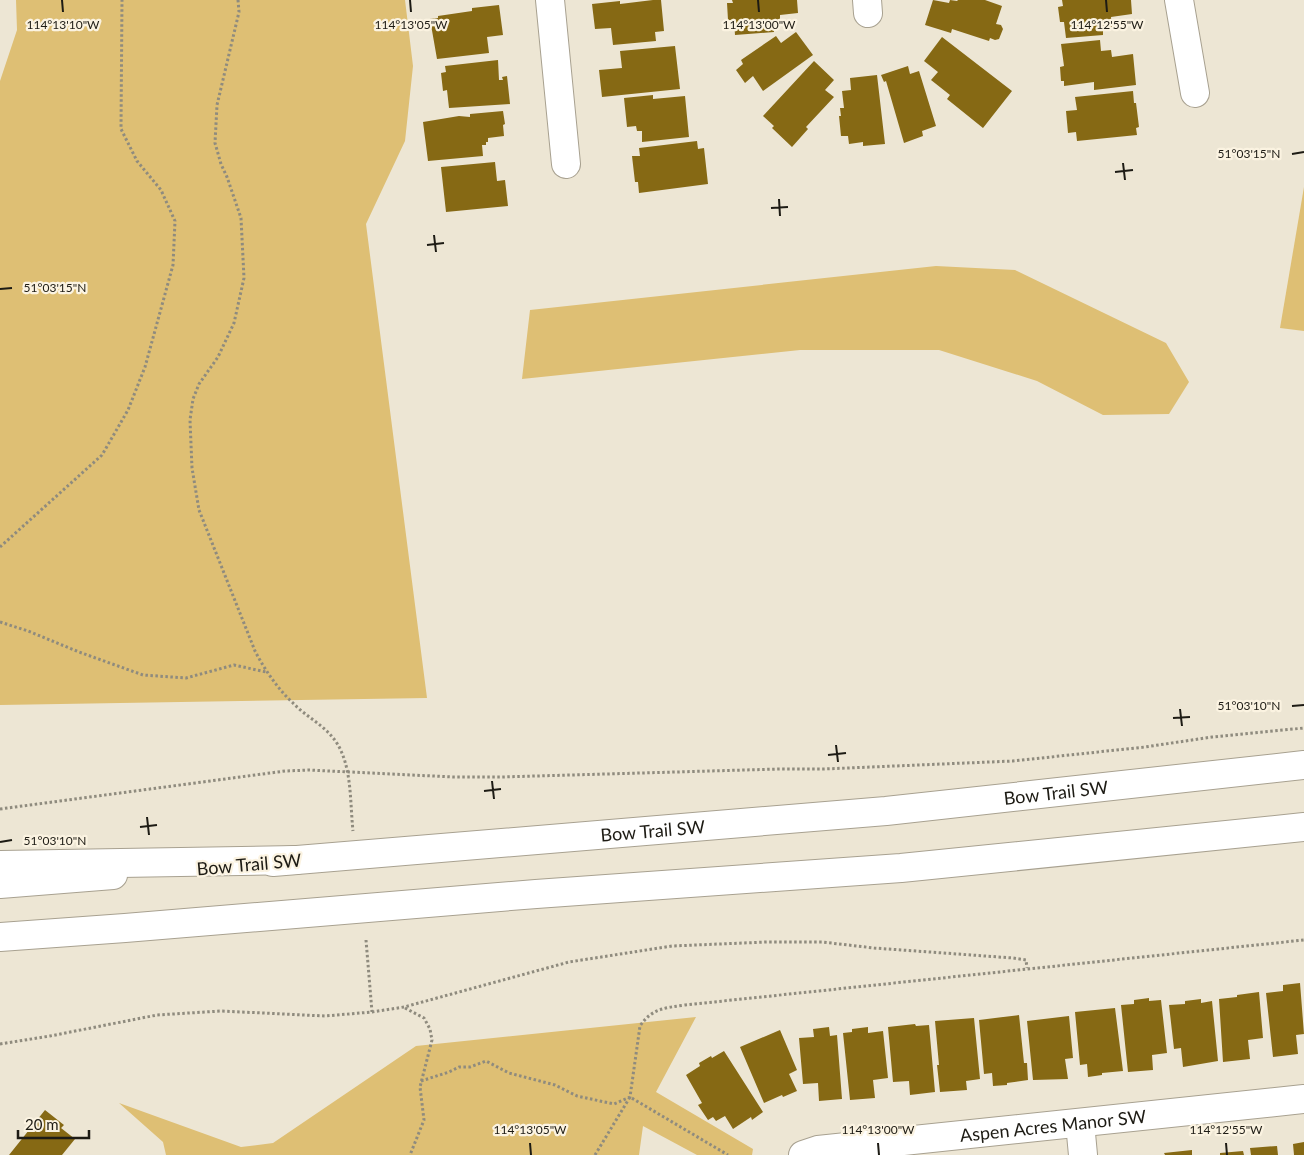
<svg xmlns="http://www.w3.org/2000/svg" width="1304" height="1155" viewBox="0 0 1304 1155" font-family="Lato,sans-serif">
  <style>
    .green { fill: #debf74 }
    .building { fill: #866914 }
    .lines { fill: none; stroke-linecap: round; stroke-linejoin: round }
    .street-casing { stroke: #a8a190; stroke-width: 30 }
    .secondary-casing { stroke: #a8a190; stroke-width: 30 }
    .highway-casing { stroke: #a8a190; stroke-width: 30 }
    .path { stroke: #8f8b7e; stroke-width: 3; stroke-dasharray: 2.5 2.5; stroke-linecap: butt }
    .street { stroke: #fff; stroke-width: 28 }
    .secondary { stroke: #fff; stroke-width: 28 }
    .highway { stroke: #fff; stroke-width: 28 }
    .ticks { fill: none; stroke: #1d1b14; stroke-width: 2 }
    .labels { text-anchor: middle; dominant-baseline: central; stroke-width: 4.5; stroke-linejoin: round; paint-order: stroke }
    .street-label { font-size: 18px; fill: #1d1b14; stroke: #fbf3e1 }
    .ticks-label { font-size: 12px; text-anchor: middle; fill: #1d1b14; stroke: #fbf3e1; stroke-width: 4.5; stroke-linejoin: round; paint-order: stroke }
  </style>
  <rect width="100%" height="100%" fill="#ede6d4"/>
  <!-- green -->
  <g class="green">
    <path d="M16 0H405L413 66 405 141 366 224 427 698 0 705V81L17 30Z"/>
    <path d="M1304 187V331L1280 328Z"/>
    <path d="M936 266 1015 270 1166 343 1189 382 1169 414 1103 415 1037 381 939 350H800L522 379 530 310Z"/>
    <path d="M696 1017 656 1092 753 1149 752 1155H697L643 1126 639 1155H166L163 1142 119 1103 241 1147 273 1143 416 1046Z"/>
  </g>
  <!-- building -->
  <g class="building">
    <path d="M653 0H661L664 31 655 32 656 41 613 45 611 28 595 29 592 4 620 1V4Z"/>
    <path d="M732 0H797L798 13 780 15V21L773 22 774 32 735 35 734 20H728L727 3H733Z"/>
    <path d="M933 0 949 3 950 0 957 1 958 0H985L1002 6 996 24 1001 25 1003 29 999 39 995 40 990 38 989 41 952 29 951 33 925 25Z"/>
    <path d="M1062 0H1131L1132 14 1111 17 1112 27 1103 28V35L1066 38 1064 22H1060L1058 7 1063 6Z"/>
    <path d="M499 5 503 35 487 37 489 53 437 59 430 19 438 18V16L472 11V8Z"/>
    <path d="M796 32 813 55 763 91 753 76 745 83 736 70 743 64 741 60 776 36 781 43Z"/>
    <path d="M942 37 1012 91 983 128 947 99 950 95 931 80 938 72 924 61Z"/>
    <path d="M1100 40 1101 51 1111 50 1112 57 1133 54 1136 85 1094 90V82L1064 86V81H1061L1060 67 1064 66 1061 44Z"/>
    <path d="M675 46 680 89 602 97 599 70 622 68 620 51Z"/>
    <path d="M498 60 499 80H503L502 77 507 76 510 104 449 108 447 90 443 91 441 73 446 72 445 66Z"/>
    <path d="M814 61 834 80 825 90 834 97 806 127 808 129 792 147 772 128 774 126 763 116Z"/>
    <path d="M908 66 910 74 919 71 936 126 922 131 923 136 904 143 886 81 884 82 881 75Z"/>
    <path d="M877 75 885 144 863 146V142L849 144 848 136H841L839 116H841L840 108H844L842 91 851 90 850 78Z"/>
    <path d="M1133 91 1134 103H1136L1139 127 1136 128 1137 135 1077 141 1076 132 1068 133 1066 111 1077 110 1075 97Z"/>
    <path d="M653 95V99L685 96 689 137 642 142V131H637L636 126 627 127 624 98Z"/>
    <path d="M503 111 505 124 503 125 504 136 488 138V142H486V145H482L483 156 428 161 423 122 459 116 470 117V114Z"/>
    <path d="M697 141 698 149 704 148 708 184 639 193 638 182H635L632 156H640L639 148Z"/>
    <path d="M495 162 497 181 505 180 508 206 446 212 441 167Z"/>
    <path d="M1300 983 1304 1034 1296 1035 1298 1054 1273 1057 1266 993 1283 991V985Z"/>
    <path d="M1259 992 1263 1038 1248 1040 1250 1059 1223 1062 1219 999 1237 997V995Z"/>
    <path d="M1149 998V1001L1161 1000 1167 1053 1152 1055 1153 1070 1128 1072 1121 1005 1134 1004V1000Z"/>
    <path d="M1201 999V1003L1212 1001 1218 1061 1183 1067 1181 1048 1174 1049 1169 1005 1185 1004V1001Z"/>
    <path d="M1115 1008 1123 1071 1102 1073V1075L1088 1077 1087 1064 1080 1065 1075 1012Z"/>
    <path d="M1019 1015 1024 1063H1027L1028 1080 1007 1083V1085L993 1086 992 1073 984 1074 979 1020Z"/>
    <path d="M1069 1016 1073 1058 1065 1059 1068 1079 1033 1080 1027 1021Z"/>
    <path d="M974 1018 980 1079 966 1081 967 1090 940 1092 937 1065H939L935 1021Z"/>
    <path d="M915 1024 916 1026 929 1025 935 1092 910 1095 909 1081 893 1082 888 1027Z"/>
    <path d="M829 1027 830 1036 837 1035 842 1099 819 1101 818 1083 803 1084 799 1038 814 1037 813 1029Z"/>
    <path d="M868 1027V1033L883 1031 888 1078 873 1080 875 1098 850 1100 843 1033 852 1032V1029Z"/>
    <path d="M780 1030 797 1070 789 1074 797 1091 783 1097 782 1095 764 1103 740 1047Z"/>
    <path d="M724 1051 763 1112 752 1120 751 1117 733 1129 725 1116 716 1121 713 1117 708 1120 698 1105 702 1103 686 1075 700 1066 699 1063 711 1056 712 1058Z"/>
    <path d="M45 1110 64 1125 61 1128 75 1139 62 1155H9Z"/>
    <path d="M1304 1142V1155H1294L1293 1144Z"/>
    <path d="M1277 1146 1278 1155H1251L1250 1148Z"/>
    <path d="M1192 1150V1155H1165L1164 1153Z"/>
    <path d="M1243 1151 1244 1155H1220V1153Z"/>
  </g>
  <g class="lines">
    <defs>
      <g id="street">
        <path d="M550 0 566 164"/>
        <path d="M867 0 868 13"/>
        <path d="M1179 0 1195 93"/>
        <path d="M1080 1123 1083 1155"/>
        <path id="s1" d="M803 1155 818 1150 1304 1099"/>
      </g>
      <g id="secondary">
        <path id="s2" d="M273 862 886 811 1304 765"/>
        <path d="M0 884 113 875"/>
        <path d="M0 937 125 928 536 894 901 868 1304 827"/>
      </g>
      <path id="highway" d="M0 865 296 860"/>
    </defs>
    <!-- street casing -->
    <use href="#street" class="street-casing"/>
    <!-- secondary casing -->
    <use href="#secondary" class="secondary-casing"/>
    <!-- highway casing -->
    <use href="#highway" class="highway-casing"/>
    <!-- path -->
    <g class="path">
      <path d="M238 0 239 12 217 105 215 143 221 164 227 177 241 218 244 278 234 323 218 357 199 384 193 399 190 420 192 468 199 510 255 651C265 670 277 688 293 703 307 718 327 726 338 745 352 769 350 803 353 831"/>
      <path d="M0 547 102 455 128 410 145 367 173 265 175 221 161 190 137 161 121 129 122 0"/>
      <path d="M0 622 28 631 79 652 143 675 186 678 234 665 266 672"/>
      <path d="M0 809 285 771 309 770 453 777H501L780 769H824L1013 761 1145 747 1212 737 1304 728"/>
      <path d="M366 940 372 1012"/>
      <path d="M405 1008 424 1018 430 1029 432 1040 420 1087 424 1120 410 1155"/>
      <path d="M0 1044 50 1036 157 1015 221 1011 325 1016 372 1012 404 1007 569 962 672 946 767 942H822L874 948 1013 958 1026 960 1027 968"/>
      <path d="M421 1081 449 1072 459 1067H470L486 1061 509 1073 555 1085 577 1096 614 1104 630 1097 640 1026C652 1008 665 1008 685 1005L1304 940"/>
      <path d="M595 1155 630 1097 728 1155"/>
    </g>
    <!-- street -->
    <use href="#street" class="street"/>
    <!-- secondary -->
    <use href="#secondary" class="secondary"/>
    <!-- highway -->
    <use href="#highway" class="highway"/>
  </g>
  <!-- ticks -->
  <path class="ticks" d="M62 0 63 12M410 0 411 12M758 0 759 12M1106 0 1107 12M1292 154 1304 152M1123 163 1125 180M1115 172 1133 170M779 199 780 216M771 208 788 207M434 235 436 252M427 245 444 243M0 289 12 288M1292 706 1304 705M1180 709 1182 726M1173 718 1190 717M836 745 838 762M828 755 846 753M492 781 494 799M484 791 501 789M147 817 149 835M140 827 157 825M0 842 12 840M530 1143 531 1155M878 1143 879 1155M1226 1143 1227 1155"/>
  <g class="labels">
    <!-- street labels -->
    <g class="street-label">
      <text stroke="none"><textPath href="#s2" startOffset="786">Bow Trail SW</textPath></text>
      <text stroke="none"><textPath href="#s2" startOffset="381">Bow Trail SW</textPath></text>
      <text transform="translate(249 864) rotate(-5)">Bow Trail SW</text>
      <text stroke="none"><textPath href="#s1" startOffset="252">Aspen Acres Manor SW</textPath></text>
    </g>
  </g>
  <g class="ticks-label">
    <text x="63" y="29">114°13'10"W</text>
    <text x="411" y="29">114°13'05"W</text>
    <text x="759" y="29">114°13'00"W</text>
    <text x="1107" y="29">114°12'55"W</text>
    <text x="1249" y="158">51°03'15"N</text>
    <text x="55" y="292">51°03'15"N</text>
    <text x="1249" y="710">51°03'10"N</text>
    <text x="55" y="845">51°03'10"N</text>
    <text x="530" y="1134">114°13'05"W</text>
    <text x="878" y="1134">114°13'00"W</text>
    <text x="1226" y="1134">114°12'55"W</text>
  </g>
  <!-- scale -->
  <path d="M18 1130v8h71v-8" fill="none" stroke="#1d1b14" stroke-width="2.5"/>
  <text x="25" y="1130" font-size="15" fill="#1d1b14" stroke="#fbf3e1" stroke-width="4" paint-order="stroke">20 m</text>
</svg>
